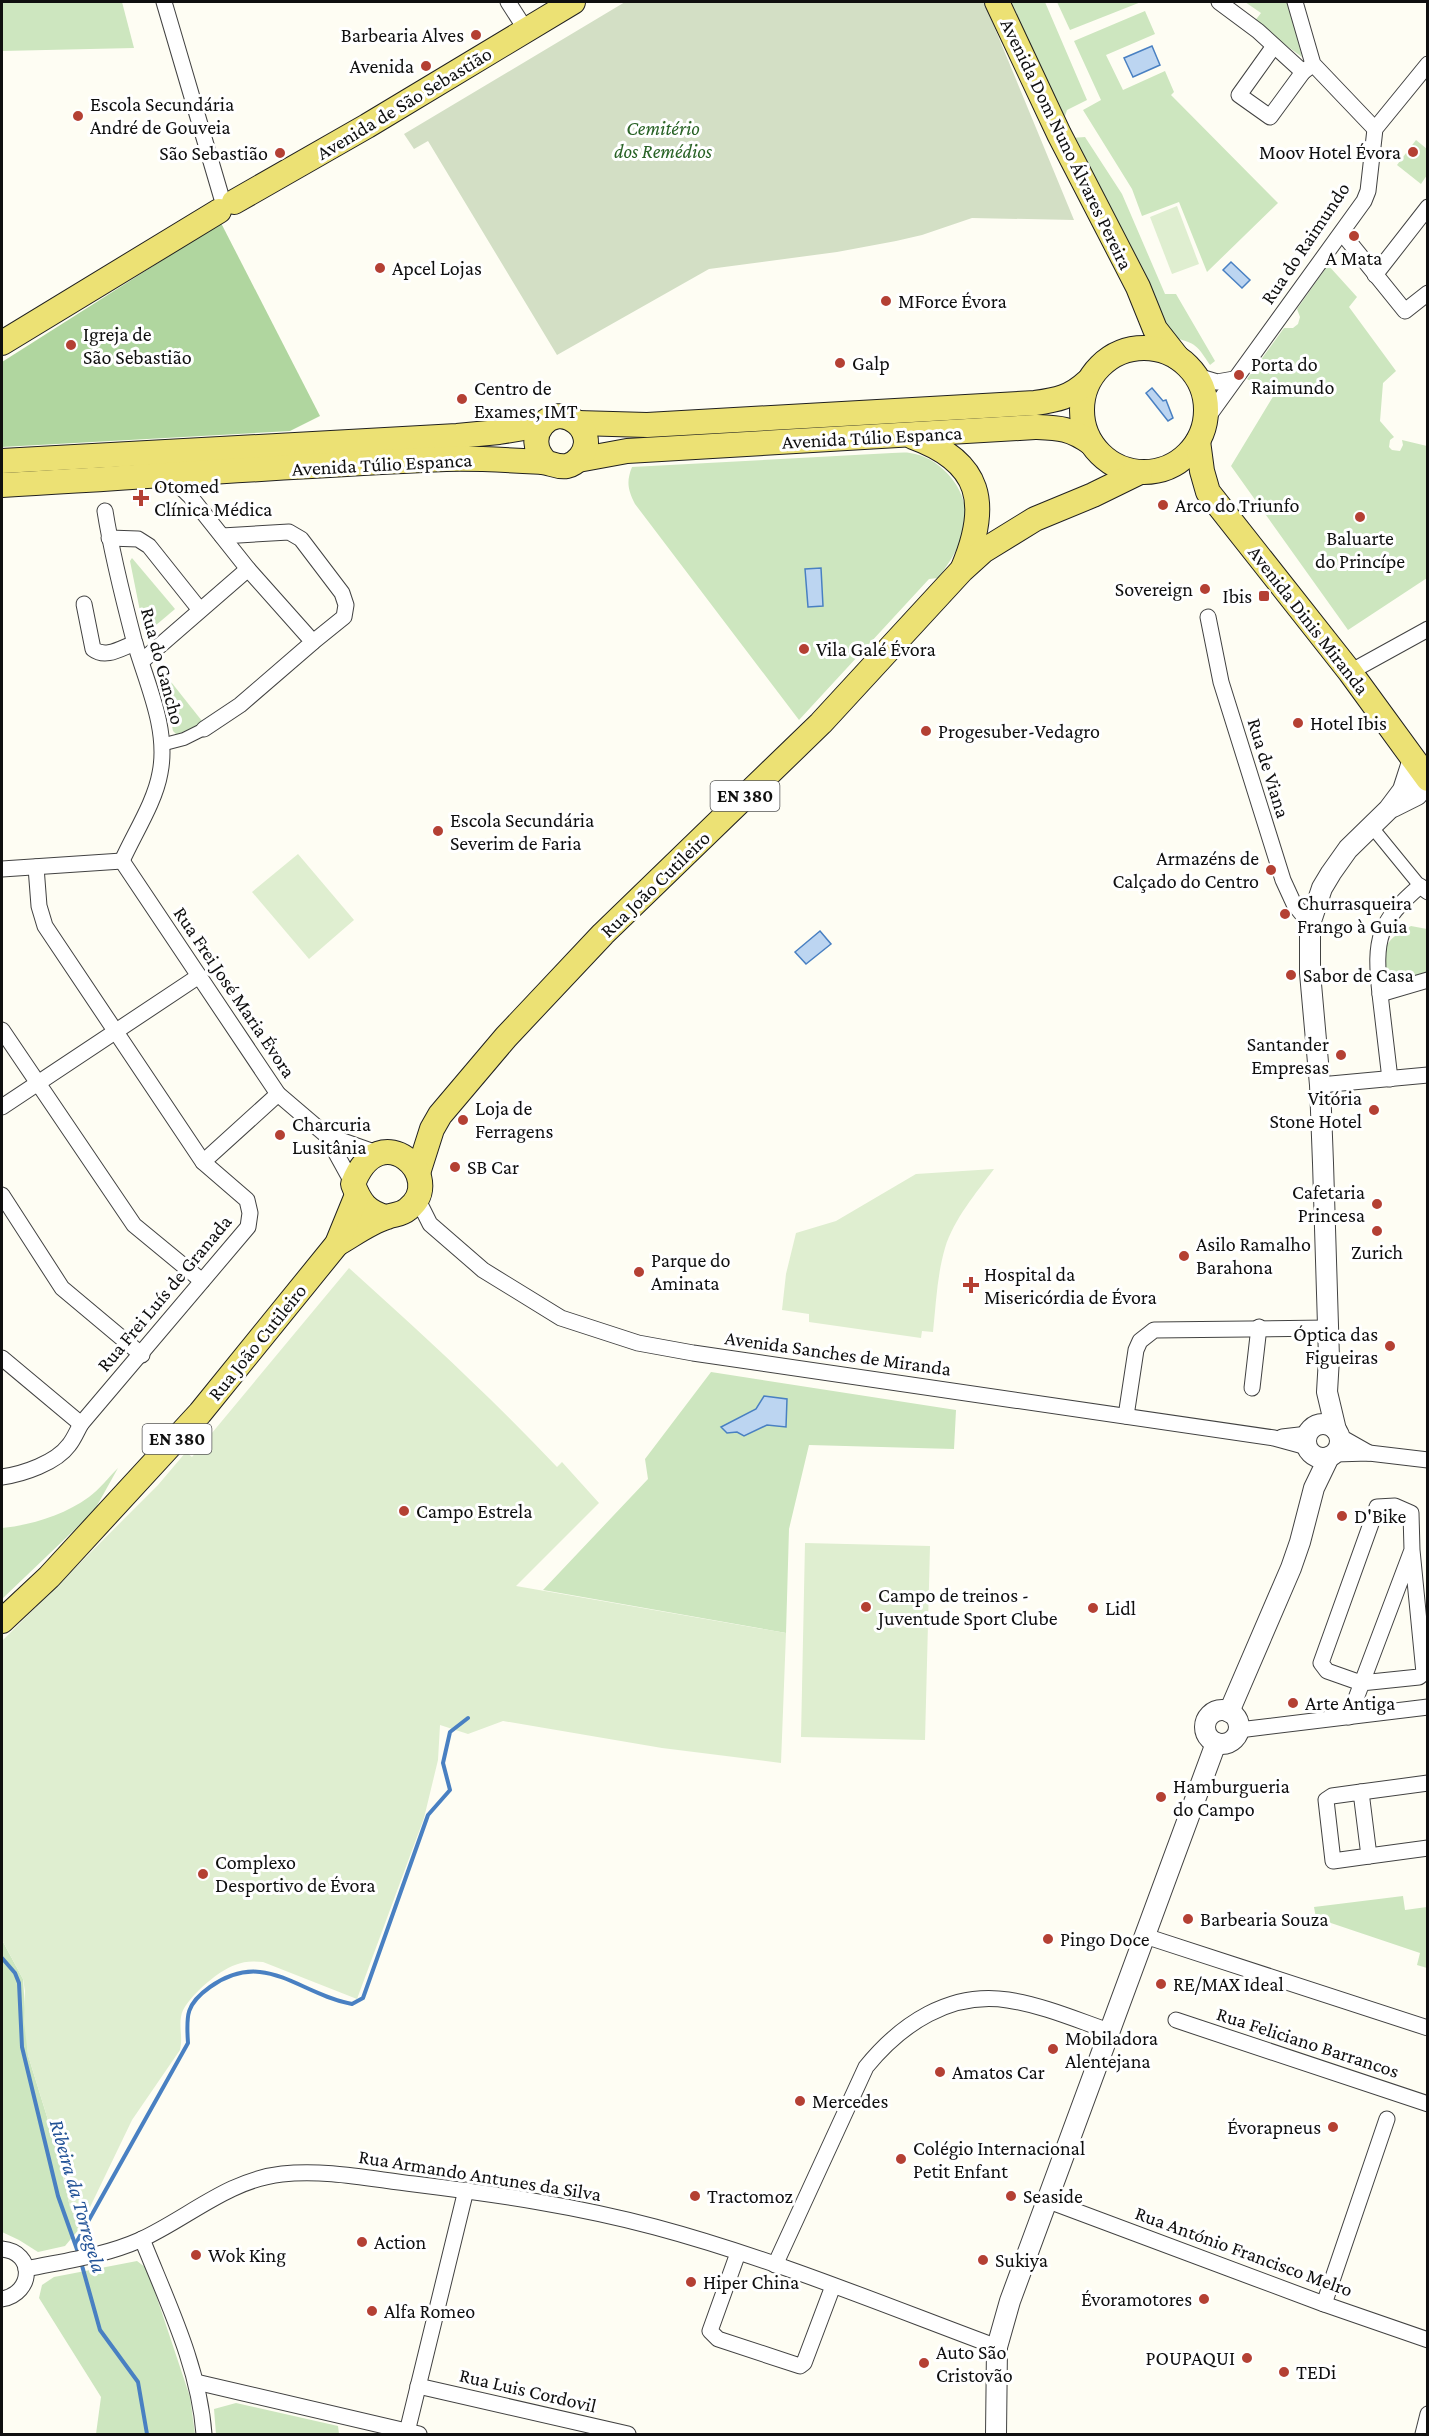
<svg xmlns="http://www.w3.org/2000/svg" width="1429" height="2436" viewBox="0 0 1429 2436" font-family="'Crimson Pro',serif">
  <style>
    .green { fill: #cde6bf }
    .forest { fill: #b0d69f }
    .cemetery { fill: #d3dfc5 }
    .pitch { fill: #dfeed0 }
    .water { fill: #bcd5f1; stroke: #4980c2; stroke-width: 1.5 }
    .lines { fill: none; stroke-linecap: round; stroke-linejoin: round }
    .stream { stroke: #4980c2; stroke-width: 4 }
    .pedestrian-casing { stroke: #424242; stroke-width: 14 }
    .minor-casing { stroke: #424242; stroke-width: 17 }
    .tertiary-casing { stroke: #424242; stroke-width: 22 }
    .primary-casing { stroke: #202020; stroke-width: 26 }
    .pedestrian { stroke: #fff; stroke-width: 12 }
    .minor { stroke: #fff; stroke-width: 15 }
    .tertiary { stroke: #fff; stroke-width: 20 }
    .primary { stroke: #ece174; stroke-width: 24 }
    .poi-dot { fill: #b44033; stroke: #fff; stroke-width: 2 }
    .labels { text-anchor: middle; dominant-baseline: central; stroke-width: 6; stroke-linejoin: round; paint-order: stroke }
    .shield { fill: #fff; stroke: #575757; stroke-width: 1.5 }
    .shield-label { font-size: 18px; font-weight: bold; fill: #0f0f0f }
    .poi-label { font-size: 20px; fill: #0f0f0f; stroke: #fff; text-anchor: start }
    .street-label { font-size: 20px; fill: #0f0f0f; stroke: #fff }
    .park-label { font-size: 20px; font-style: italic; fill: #286225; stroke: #fff }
    .water-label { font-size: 21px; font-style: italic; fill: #235397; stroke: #fff }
  </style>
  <rect width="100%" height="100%" fill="#fefdf3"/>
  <!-- green -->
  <g class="green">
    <path d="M2 2H122L134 48 2 51Z"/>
    <path d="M1003 2H1045L1087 100 1067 110 1064 119Z"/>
    <path d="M1057 2H1141L1070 30Z"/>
    <path d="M1245 2H1289L1302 57 1254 22 1261 13Z"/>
    <path d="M1145 11 1155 34 1106 55 1123 90 1165 71 1174 92 1171 95 1278 203 1207 272 1179 202 1142 216 1132 189 1083 110 1101 100 1074 41Z"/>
    <path d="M1085 137 1122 194 1165 294H1176L1215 361 1210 365C1198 347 1196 342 1173 338L1072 138Z"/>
    <path d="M1416 140 1427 149V175L1421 184 1397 165Z"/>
    <path d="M1328 265 1357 297 1349 307 1396 371 1383 383 1380 421 1394 437 1390 440 1389 447 1392 450 1400 451 1403 445 1402 440 1427 446V578L1348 630 1231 466 1274 395 1247 379 1284 328H1293L1298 324 1300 317 1297 309Z"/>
    <path d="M892 453C898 453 904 452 910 453 942 457 971 493 965 524 961 545 951 561 938 578L929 579 799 720 635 504C628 490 626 482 632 467Z"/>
    <path d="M132 558 175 609 149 631H144L130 561Z"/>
    <path d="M160 668 202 721 189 732 177 735 173 731Z"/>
    <path d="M1411 926 1427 929V975L1396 987 1383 975C1382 947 1386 939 1411 926Z"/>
    <path d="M711 1372 956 1410 954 1449 809 1445 789 1529 786 1633 543 1590 648 1479 645 1459Z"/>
    <path d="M118 1468 94 1511 2 1599V1528C32 1525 64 1515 89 1497 99 1490 109 1477 118 1468Z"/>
    <path d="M1403 1896 1405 1910 1427 1907V1968L1417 1965 1420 1953 1316 1918 1314 1907Z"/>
    <path d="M2 1940 23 1979 28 2055 56 2146 70 2207 80 2228 65 2246 38 2252 19 2240 2 2232Z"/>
    <path d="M137 2261 145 2267 152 2283 190 2397 195 2434H96L101 2397 39 2298 42 2285 54 2277Z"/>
    <path d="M236 2403 338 2426 339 2434H216L214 2409Z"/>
  </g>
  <!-- forest -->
  <path class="forest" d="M221 223 320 416 290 431 2 447V362Z"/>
  <!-- cemetery -->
  <path class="cemetery" d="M625 2H984L1074 220 972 218 922 235 896 241 837 252 709 269 557 355 428 141 414 149 404 134Z"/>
  <!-- pitch -->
  <g class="pitch">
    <path d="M1177 206 1199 264 1172 274 1150 217Z"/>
    <path d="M298 854 354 920 309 959 252 892Z"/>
    <path d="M994 1169C976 1193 954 1219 945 1248 937 1275 936 1304 933 1332L922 1331 921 1338 809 1322V1314L782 1310 786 1274 796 1233 836 1221 916 1174Z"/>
    <path d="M349 1268C420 1332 491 1397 557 1467L562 1462 599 1503 516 1586 786 1633 781 1763 662 1748 503 1721 468 1734 440 1725 438 1760 424 1818 357 1999 263 1962C253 1961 244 1961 235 1965 219 1970 183 2000 181 2017 179 2028 183 2038 180 2050L132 2120 80 2228 70 2207 56 2146 28 2055 24 2022 25 1991 23 1979 2 1940V1641L158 1485 186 1452 192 1457Z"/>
    <path d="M805 1543 930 1546 925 1740 801 1737Z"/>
  </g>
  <!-- water -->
  <g class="water">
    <path d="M1152 46 1160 65 1133 77 1124 58Z"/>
    <path d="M1231 262 1250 280 1242 288 1223 270Z"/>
    <path d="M1152 388 1163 401 1166 400 1173 418 1168 421 1146 393Z"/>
    <path d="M821 568 823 606 808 607 805 569Z"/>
    <path d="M820 931 831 944 806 964 795 952Z"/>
    <path d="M764 1396 787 1399 786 1427 767 1425 744 1436 737 1432 727 1433 721 1427 756 1409Z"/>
  </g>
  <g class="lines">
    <!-- stream -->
    <g class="stream">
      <path d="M2 1958 15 1973 19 1983 22 2047 58 2196 79 2255"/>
      <path d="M76 2243 188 2043C186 2015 186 2004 210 1987 265 1948 298 1994 352 2004L363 1998 428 1815 450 1790 443 1763 450 1732 468 1718"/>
      <path d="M81 2262 100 2330 138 2382 147 2434"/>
    </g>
    <defs>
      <g id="pedestrian">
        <path d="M161 745 184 739 204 729"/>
        <path d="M1371 826 1420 886"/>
      </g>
      <g id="minor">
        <path d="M164 2 222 199"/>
        <path d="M508 2 526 30"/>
        <path d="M1219 2 1258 31 1303 72 1311 66"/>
        <path d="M1295 2 1313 64 1375 129"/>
        <path d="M1274 46 1239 95 1270 117 1303 72"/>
        <path d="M1342 233 1405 311 1428 293"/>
        <path d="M1375 275 1428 207"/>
        <path d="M1197 376 1217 382 1234 379"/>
        <path d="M1205 421 1364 201 1368 191 1375 129 1428 64"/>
        <path d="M169 476 190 496 248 569 313 642 240 705 204 729"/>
        <path d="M105 511C112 555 123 598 134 640 146 682 169 729 160 773 155 802 134 834 122 861"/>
        <path d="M222 536 289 532 301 539 342 593 346 605 344 617 313 642"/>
        <path d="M109 538 138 539 149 546 200 610"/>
        <path d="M84 604 93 649C106 659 121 648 135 643"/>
        <path d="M1208 617 1221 682 1283 880 1294 904 1310 924"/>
        <path d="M142 661 248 569"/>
        <path d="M1350 672 1428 629"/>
        <path d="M122 861 278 1094 326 1135 377 1153"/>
        <path d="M2 869 122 861"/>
        <path d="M1428 892 1420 886C1378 922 1374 939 1380 994L1428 980"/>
        <path d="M1380 994 1390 1079"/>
        <path d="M2 1030 134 1225 202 1281"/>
        <path d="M1320 1085 1428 1075"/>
        <path d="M2 1107 199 976"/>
        <path d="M326 1135 353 1184"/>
        <path d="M203 1162 278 1094"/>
        <path d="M2 1195 62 1288 142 1355"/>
        <path d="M417 1198 430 1224 483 1270 561 1318 638 1343 693 1353 1274 1438 1307 1447"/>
        <path d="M2 1358 81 1424"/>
        <path d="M1252 1388 1259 1327"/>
        <path d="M1126 1416 1136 1350 1140 1341 1154 1330 1328 1328"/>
        <path d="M1339 1436 1369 1453"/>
        <path d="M1282 1437 1308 1434"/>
        <path d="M1335 1454 1369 1453 1428 1460"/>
        <path d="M2 1477C23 1474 56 1463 69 1445 74 1439 77 1431 81 1424L248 1227 250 1213 247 1200 203 1162 45 926 39 906 36 867"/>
        <path d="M1349 1717 1412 1550 1424 1673 1419 1677 1361 1683 1327 1671 1321 1663 1377 1507 1395 1506 1411 1513 1412 1550"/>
        <path d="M1239 1730 1428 1707"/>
        <path d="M1361 1792 1369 1856 1333 1861 1326 1800 1332 1796Z"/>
        <path d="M1361 1792 1428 1783"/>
        <path d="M1369 1856 1428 1848"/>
        <path d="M1145 1936 1428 2028"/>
        <path d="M1176 2020 1428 2104"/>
        <path d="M1046 2200 1324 2304 1428 2340"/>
        <path d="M142 2239C167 2302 199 2366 204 2434"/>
        <path d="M2 2249C35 2252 34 2293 2 2299"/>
        <path d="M738 2253 710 2331 718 2339 800 2366 804 2363 833 2286"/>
        <path d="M775 2265 866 2067C901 2024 950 1991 1008 2000 1042 2005 1077 2020 1109 2031"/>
        <path d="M26 2269C64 2261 104 2256 140 2240 188 2218 228 2180 282 2174 325 2169 371 2179 414 2184 495 2194 576 2206 655 2227 771 2258 884 2305 997 2347"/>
        <path d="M1324 2304 1387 2119"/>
        <path d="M196 2382 419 2434"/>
        <path d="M418 2386 628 2434"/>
        <path d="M407 2432 466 2190"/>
        <path d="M1423 2434 1428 2414"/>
      </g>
      <g id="tertiary">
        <path d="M1393 807 1417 795 1428 781"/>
        <circle cx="1323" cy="1441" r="17"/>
        <path d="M1336 1430 1327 1392 1329 1358 1323 1163 1320 1085 1310 973V924L1322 888 1331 873 1348 849 1388 810 1403 790 1413 759"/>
        <circle cx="1222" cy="1727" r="17"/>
        <path d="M1229 1712 1291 1568 1300 1542 1314 1488 1329 1457"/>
        <path d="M996 2434 997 2347 1010 2301 1216 1743"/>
      </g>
      <g id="primary">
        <path d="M997 2 1059 134 1138 287 1155 329 1177 357"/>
        <path d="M234 202 367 126 573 2"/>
        <path d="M2 343 219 211"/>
        <circle cx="1144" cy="410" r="62"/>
        <path d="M578 423 647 425 1035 403C1057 400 1071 397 1087 382"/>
        <path d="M913 437C982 462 990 504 963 568"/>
        <path d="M1198 441 1202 471 1208 492 1350 672 1428 779"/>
        <path d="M578 460 627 451 1035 427C1059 428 1070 428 1091 443"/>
        <path d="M2 461 457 436 499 432 542 425"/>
        <path d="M2 485C150 477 298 465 446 459 478 458 509 460 541 462 550 462 557 468 567 466 578 463 585 453 586 443 586 435 583 428 577 423 552 401 520 437 546 462"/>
        <path d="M418 1173 432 1129 440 1115 506 1037 603 934 821 723 962 570 983 551 1035 519 1093 495 1140 472"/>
        <path d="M337 1244C353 1235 370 1222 387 1217 395 1214 401 1215 408 1209 448 1178 380 1113 353 1184 360 1203 367 1212 386 1217"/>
        <path d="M2 1621 49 1577 200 1413 337 1244 357 1195"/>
      </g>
    </defs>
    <!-- pedestrian casing -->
    <use href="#pedestrian" class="pedestrian-casing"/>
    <!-- minor casing -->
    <use href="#minor" class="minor-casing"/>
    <!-- tertiary casing -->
    <use href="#tertiary" class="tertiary-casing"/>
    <!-- primary casing -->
    <use href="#primary" class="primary-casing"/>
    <!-- pedestrian -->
    <use href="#pedestrian" class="pedestrian"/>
    <!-- minor -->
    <use href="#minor" class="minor"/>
    <!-- tertiary -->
    <use href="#tertiary" class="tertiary"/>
    <!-- primary -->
    <use href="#primary" class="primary"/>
  </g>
  <!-- markers -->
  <g class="poi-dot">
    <circle cx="476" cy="35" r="6"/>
    <circle cx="426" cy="66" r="6"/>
    <circle cx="78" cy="116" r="6"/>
    <circle cx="1413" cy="152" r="6"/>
    <circle cx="280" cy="153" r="6"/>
    <circle cx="1354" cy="236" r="6"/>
    <circle cx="380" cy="268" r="6"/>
    <circle cx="886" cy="301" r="6"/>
    <circle cx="71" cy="345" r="6"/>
    <circle cx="840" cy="363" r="6"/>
    <circle cx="1239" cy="375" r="6"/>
    <circle cx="462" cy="399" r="6"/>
    <path d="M138 489h6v6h6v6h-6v6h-6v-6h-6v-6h6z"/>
    <circle cx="1163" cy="505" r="6"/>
    <circle cx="1360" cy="517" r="6"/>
    <circle cx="1205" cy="589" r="6"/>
    <rect x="1258" y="590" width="12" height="12" rx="3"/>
    <circle cx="804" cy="649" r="6"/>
    <circle cx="1298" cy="723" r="6"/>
    <circle cx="926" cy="731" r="6"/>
    <circle cx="438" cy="831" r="6"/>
    <circle cx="1271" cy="870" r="6"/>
    <circle cx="1285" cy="914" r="6"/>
    <circle cx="1291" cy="975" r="6"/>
    <circle cx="1341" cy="1055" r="6"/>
    <circle cx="1374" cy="1110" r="6"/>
    <circle cx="463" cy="1120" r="6"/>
    <circle cx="280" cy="1135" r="6"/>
    <circle cx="455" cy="1167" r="6"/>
    <circle cx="1377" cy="1204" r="6"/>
    <circle cx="1377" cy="1231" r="6"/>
    <circle cx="1184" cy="1256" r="6"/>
    <circle cx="639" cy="1272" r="6"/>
    <path d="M968 1276h6v6h6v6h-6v6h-6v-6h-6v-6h6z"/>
    <circle cx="1390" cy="1346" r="6"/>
    <circle cx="404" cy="1511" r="6"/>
    <circle cx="1342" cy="1516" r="6"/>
    <circle cx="866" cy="1607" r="6"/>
    <circle cx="1093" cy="1608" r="6"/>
    <circle cx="1293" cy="1703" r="6"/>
    <circle cx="1161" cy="1797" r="6"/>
    <circle cx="203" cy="1874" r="6"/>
    <circle cx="1188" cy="1919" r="6"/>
    <circle cx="1048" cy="1939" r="6"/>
    <circle cx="1161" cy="1984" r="6"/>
    <circle cx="1053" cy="2049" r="6"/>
    <circle cx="940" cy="2072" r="6"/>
    <circle cx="800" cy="2101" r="6"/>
    <circle cx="1333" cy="2127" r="6"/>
    <circle cx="901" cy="2159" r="6"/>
    <circle cx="695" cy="2196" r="6"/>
    <circle cx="1011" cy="2196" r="6"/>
    <circle cx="362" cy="2242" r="6"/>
    <circle cx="196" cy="2255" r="6"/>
    <circle cx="983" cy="2260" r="6"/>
    <circle cx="691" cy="2282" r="6"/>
    <circle cx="1204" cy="2299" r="6"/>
    <circle cx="372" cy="2311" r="6"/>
    <circle cx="1247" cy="2358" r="6"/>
    <circle cx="924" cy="2363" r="6"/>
    <circle cx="1284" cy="2372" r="6"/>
  </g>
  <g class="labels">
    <!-- shield labels -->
    <g class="shield">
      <rect x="710.5" y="781" width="69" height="30" rx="4.5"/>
      <rect x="142.5" y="1424" width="69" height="30" rx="4.5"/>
    </g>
    <g class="shield-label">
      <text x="745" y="796">EN 380</text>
      <text x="177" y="1439">EN 380</text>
    </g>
    <!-- poi labels -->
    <g class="poi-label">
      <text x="464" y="35" text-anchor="end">Barbearia Alves</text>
      <text x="414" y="66" text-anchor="end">Avenida</text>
      <text x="90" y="104">Escola Secundária<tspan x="90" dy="23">André de Gouveia</tspan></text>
      <text x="1401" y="152" text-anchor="end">Moov Hotel Évora</text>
      <text x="268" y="153" text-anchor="end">São Sebastião</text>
      <text x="1354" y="258" text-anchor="middle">A Mata</text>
      <text x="392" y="268">Apcel Lojas</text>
      <text x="898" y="301">MForce Évora</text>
      <text x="83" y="334">Igreja de<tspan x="83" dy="23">São Sebastião</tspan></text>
      <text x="852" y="363">Galp</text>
      <text x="1251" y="364">Porta do<tspan x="1251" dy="23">Raimundo</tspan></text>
      <text x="474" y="388">Centro de<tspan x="474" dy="23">Exames, IMT</tspan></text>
      <text x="154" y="486">Otomed<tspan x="154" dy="23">Clínica Médica</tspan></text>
      <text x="1175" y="505">Arco do Triunfo</text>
      <text x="1360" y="538" text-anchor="middle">Baluarte<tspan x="1360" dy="23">do Princípe</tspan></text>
      <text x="1193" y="589" text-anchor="end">Sovereign</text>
      <text x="1252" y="596" text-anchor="end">Ibis</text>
      <text x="816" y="649">Vila Galé Évora</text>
      <text x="1310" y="723">Hotel Ibis</text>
      <text x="938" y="731">Progesuber-Vedagro</text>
      <text x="450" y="820">Escola Secundária<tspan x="450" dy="23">Severim de Faria</tspan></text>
      <text x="1259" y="858" text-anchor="end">Armazéns de<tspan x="1259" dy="23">Calçado do Centro</tspan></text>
      <text x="1297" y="903">Churrasqueira<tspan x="1297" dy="23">Frango à Guia</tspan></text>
      <text x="1303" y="975">Sabor de Casa</text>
      <text x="1329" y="1044" text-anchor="end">Santander<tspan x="1329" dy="23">Empresas</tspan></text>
      <text x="1362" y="1098" text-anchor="end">Vitória<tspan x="1362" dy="23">Stone Hotel</tspan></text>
      <text x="475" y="1108">Loja de<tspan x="475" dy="23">Ferragens</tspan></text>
      <text x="292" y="1124">Charcuria<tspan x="292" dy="23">Lusitânia</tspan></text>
      <text x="467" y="1167">SB Car</text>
      <text x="1365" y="1192" text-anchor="end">Cafetaria<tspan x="1365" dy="23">Princesa</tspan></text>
      <text x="1196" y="1244">Asilo Ramalho<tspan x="1196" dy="23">Barahona</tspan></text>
      <text x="1377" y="1252" text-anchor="middle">Zurich</text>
      <text x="651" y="1260">Parque do<tspan x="651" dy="23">Aminata</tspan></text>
      <text x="984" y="1274">Hospital da<tspan x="984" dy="23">Misericórdia de Évora</tspan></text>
      <text x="1378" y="1334" text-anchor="end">Óptica das<tspan x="1378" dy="23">Figueiras</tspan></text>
      <text x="416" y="1511">Campo Estrela</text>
      <text x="1354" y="1516">D'Bike</text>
      <text x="878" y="1595">Campo de treinos -<tspan x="878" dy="23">Juventude Sport Clube</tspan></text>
      <text x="1105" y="1608">Lidl</text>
      <text x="1305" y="1703">Arte Antiga</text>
      <text x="1173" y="1786">Hamburgueria<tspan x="1173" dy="23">do Campo</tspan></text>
      <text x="215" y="1862">Complexo<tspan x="215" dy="23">Desportivo de Évora</tspan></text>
      <text x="1200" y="1919">Barbearia Souza</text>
      <text x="1060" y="1939">Pingo Doce</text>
      <text x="1173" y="1984">RE/MAX Ideal</text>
      <text x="1065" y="2038">Mobiladora<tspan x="1065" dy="23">Alentejana</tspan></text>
      <text x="952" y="2072">Amatos Car</text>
      <text x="812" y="2101">Mercedes</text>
      <text x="1321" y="2127" text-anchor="end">Évorapneus</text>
      <text x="913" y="2148">Colégio Internacional<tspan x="913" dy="23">Petit Enfant</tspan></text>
      <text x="707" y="2196">Tractomoz</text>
      <text x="1023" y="2196">Seaside</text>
      <text x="374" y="2242">Action</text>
      <text x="208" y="2255">Wok King</text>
      <text x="995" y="2260">Sukiya</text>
      <text x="703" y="2282">Hiper China</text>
      <text x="1192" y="2299" text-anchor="end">Évoramotores</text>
      <text x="384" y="2311">Alfa Romeo</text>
      <text x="936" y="2352">Auto São<tspan x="936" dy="23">Cristovão</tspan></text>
      <text x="1235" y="2358" text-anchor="end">POUPAQUI</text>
      <text x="1296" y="2372">TEDi</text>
    </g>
    <!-- street labels -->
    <g class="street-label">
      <text transform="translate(404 103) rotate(-31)">Avenida de São Sebastião</text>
      <text transform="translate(1067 144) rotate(64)">Avenida Dom Nuno Álvares Pereira</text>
      <text transform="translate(1305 243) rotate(-56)">Rua do Raimundo</text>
      <text transform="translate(872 437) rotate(-3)">Avenida Túlio Espanca</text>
      <text transform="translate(382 464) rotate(-3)">Avenida Túlio Espanca</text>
      <text transform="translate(1309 620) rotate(52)">Avenida Dinis Miranda</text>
      <text transform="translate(163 666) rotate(75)">Rua do Gancho</text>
      <text transform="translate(1269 768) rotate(73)">Rua de Viana</text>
      <text transform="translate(655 884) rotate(-44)">Rua João Cutileiro</text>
      <text transform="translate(235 992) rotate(56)">Rua Frei José Maria Évora</text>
      <text transform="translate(164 1293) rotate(-50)">Rua Frei Luís de Granada</text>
      <text transform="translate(257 1342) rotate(-51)">Rua João Cutileiro</text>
      <text transform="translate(838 1353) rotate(8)">Avenida Sanches de Miranda</text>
      <text transform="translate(1308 2042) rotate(18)">Rua Feliciano Barrancos</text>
      <text transform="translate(480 2175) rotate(9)">Rua Armando Antunes da Silva</text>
      <text transform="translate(1244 2251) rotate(20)">Rua António Francisco Melro</text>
      <text transform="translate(528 2390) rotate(13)">Rua Luis Cordovil</text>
    </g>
    <!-- park labels -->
    <g class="park-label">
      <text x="663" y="128">Cemitério<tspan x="663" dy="23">dos Remédios</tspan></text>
    </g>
    <!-- water labels -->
    <g class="water-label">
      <text transform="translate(78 2196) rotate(74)">Ribeira da Torregela</text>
    </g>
  </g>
  <!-- border -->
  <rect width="1429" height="2436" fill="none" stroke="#0f0f0f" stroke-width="6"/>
</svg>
